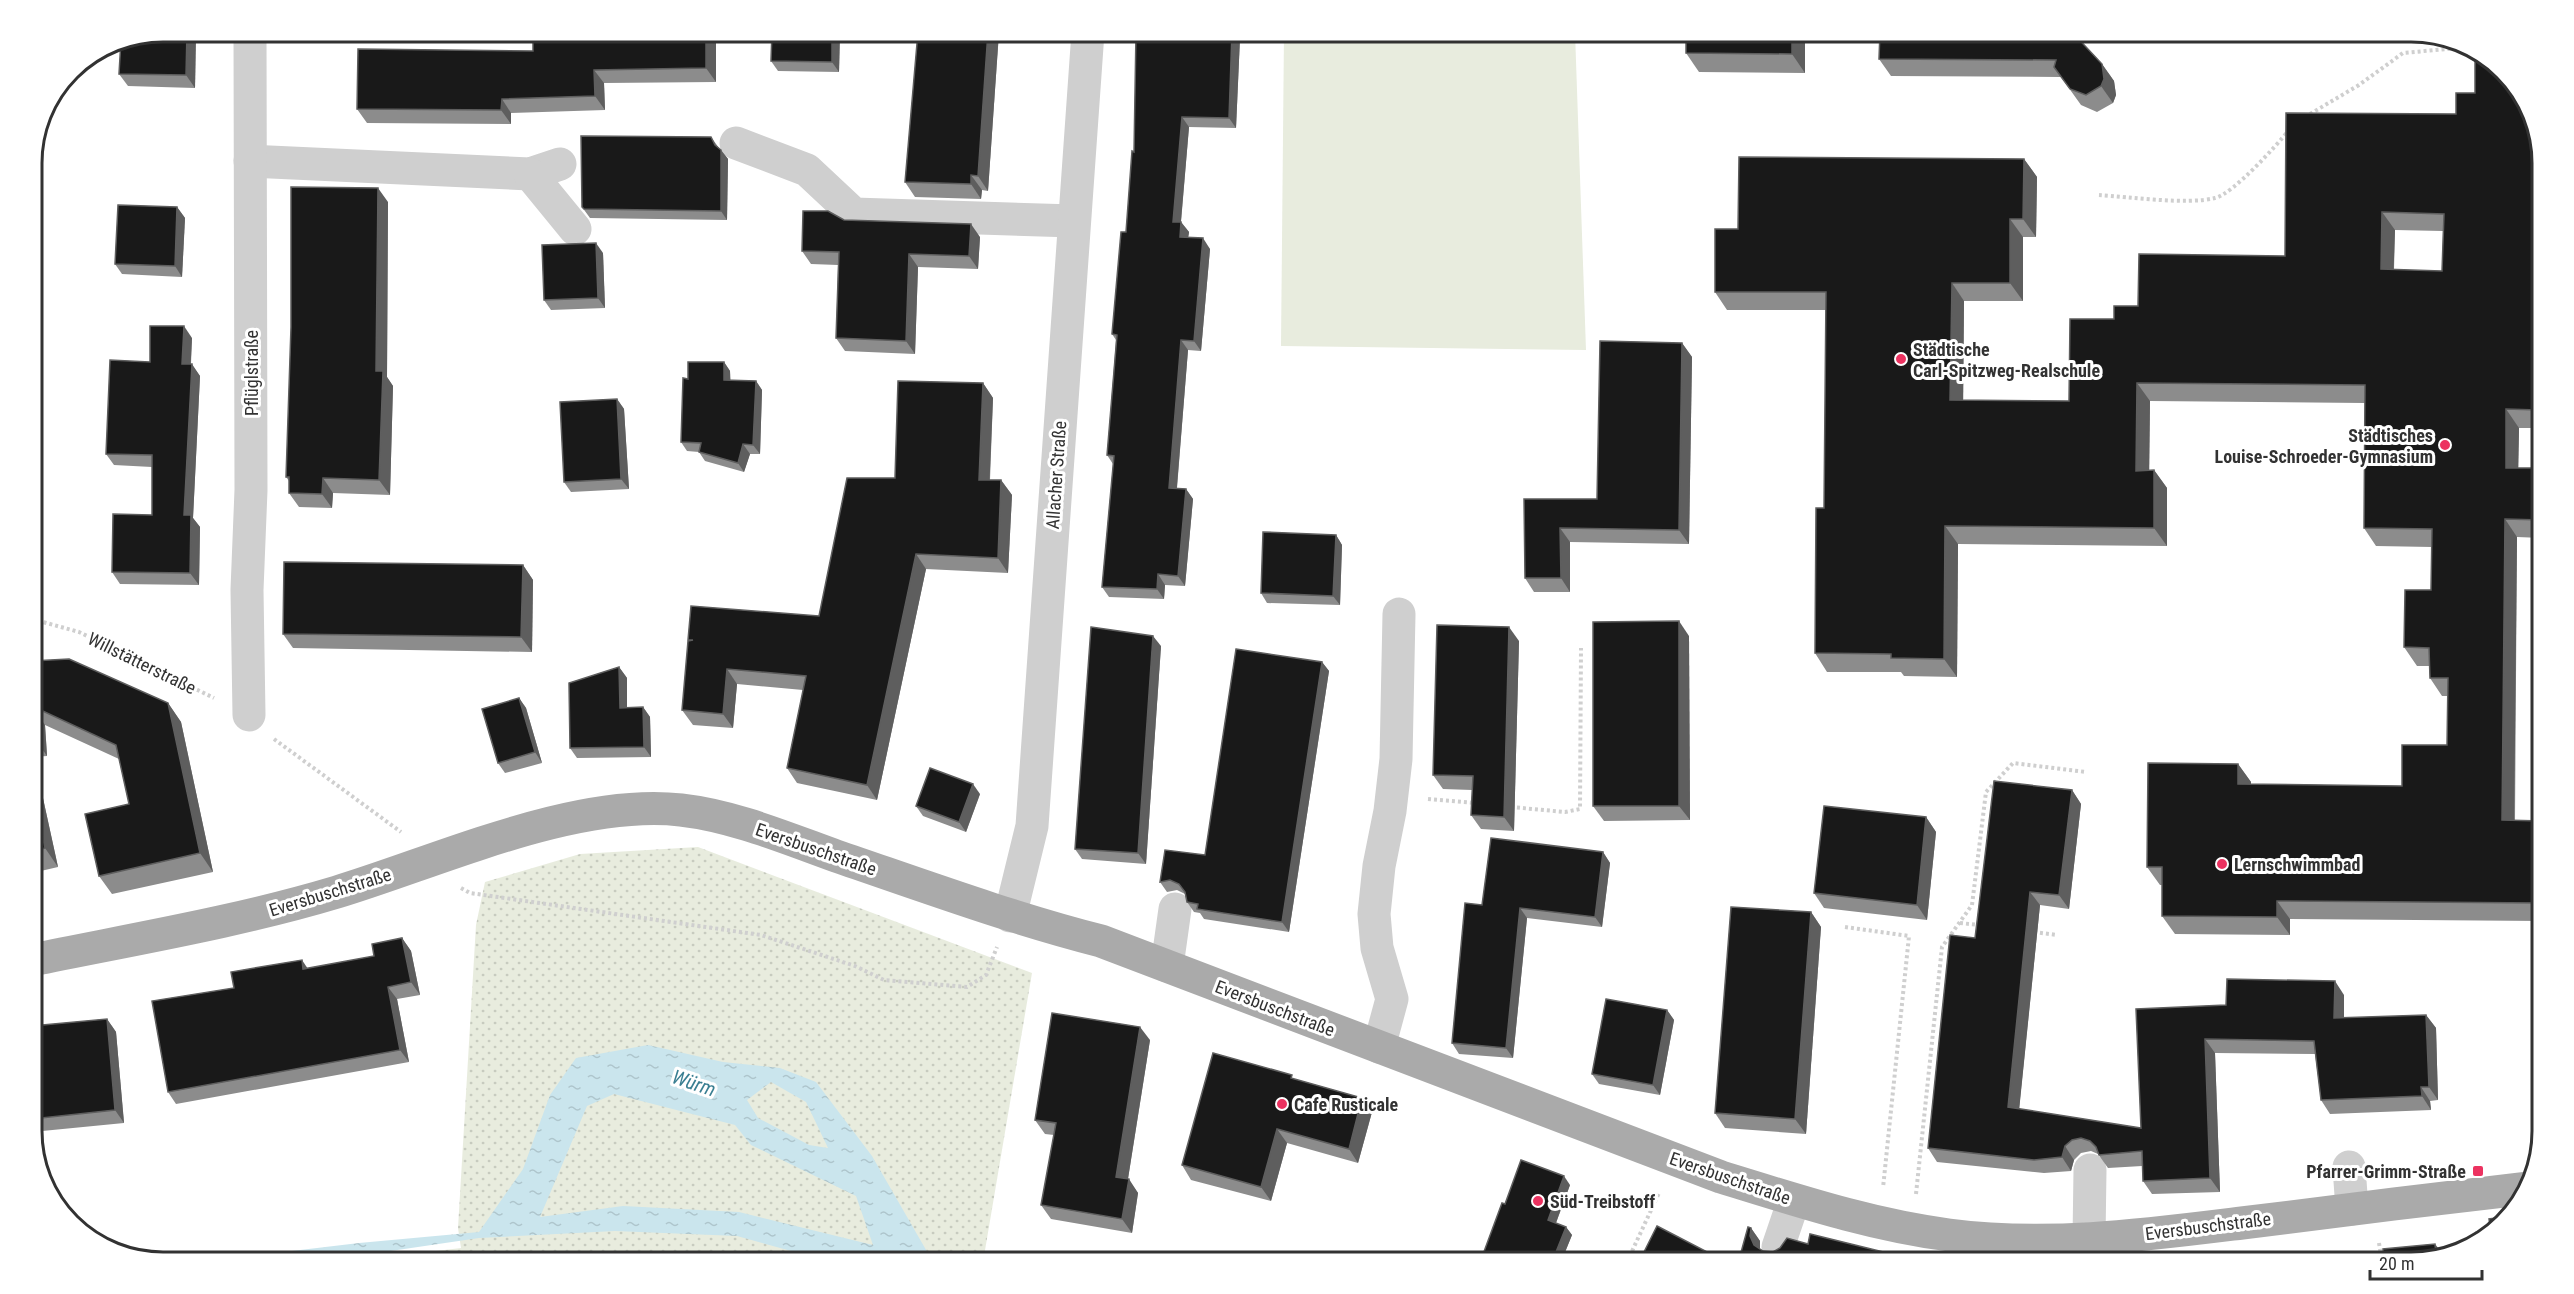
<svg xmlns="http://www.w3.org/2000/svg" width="2574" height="1294" viewBox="0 0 2574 1294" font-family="'Roboto Condensed',sans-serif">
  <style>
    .grass { fill: #e8ecde }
    .park { fill: url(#park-dots) }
    .water { fill: url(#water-ripples); fill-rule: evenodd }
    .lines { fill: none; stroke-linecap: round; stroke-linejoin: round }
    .path { stroke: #cfcfcf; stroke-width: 4; stroke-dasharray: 3 3; stroke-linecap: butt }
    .minor { stroke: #cfcfcf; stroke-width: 33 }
    .major { stroke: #aaa; stroke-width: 33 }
    .wall { fill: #8c8c8c; fill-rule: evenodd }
    .shaded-wall { fill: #5e5e5e }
    .building { fill: #191919; stroke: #5e5e5e; stroke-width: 1.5; fill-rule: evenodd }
    .poi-dot { fill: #ec3260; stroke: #fff; stroke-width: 2 }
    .labels { text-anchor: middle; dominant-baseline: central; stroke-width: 6; stroke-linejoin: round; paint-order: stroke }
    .poi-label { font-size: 18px; font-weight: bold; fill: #323232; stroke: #fff; text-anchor: start }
    .street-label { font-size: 18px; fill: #323232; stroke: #fff }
    .water-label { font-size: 20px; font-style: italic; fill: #3a7f92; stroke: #fff }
    .rim { fill: none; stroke: #323232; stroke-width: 3 }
  </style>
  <defs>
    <pattern id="park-dots" width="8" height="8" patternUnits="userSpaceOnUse" patternTransform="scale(1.5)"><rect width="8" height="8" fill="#e8ecde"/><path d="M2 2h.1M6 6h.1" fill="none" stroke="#c7cbbf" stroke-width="1.8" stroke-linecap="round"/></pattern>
    <pattern id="water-ripples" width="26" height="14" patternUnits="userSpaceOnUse" patternTransform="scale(1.5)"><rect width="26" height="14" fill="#cae5ed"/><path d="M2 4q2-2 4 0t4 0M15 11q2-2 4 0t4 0" fill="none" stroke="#aec5cc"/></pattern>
  </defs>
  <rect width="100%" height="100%" fill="#fff"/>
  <!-- grass -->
  <path class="grass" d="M1284 32H1575L1586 350 1281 346Z"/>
  <!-- park -->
  <path class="park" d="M698 847 1032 973 983 1262H344L461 1248 458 1228 476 925 485 882 580 854Z"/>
  <!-- water -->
  <path class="water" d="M648 1045 723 1062 780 1068 816 1082 872 1156 933 1262H831L737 1236 615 1231 479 1238 316 1262H198L359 1243 479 1232 523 1169 550 1095 576 1058ZM771 1082 806 1102 828 1148 809 1145 758 1118 747 1100ZM614 1094 735 1125 751 1145 856 1196 873 1245 739 1212 623 1206 540 1217 587 1106Z"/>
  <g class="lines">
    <!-- path -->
    <g class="path">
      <path d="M2458 42V48L2472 47"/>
      <path d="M2310 114 2359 85 2403 53 2458 48"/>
      <path d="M2099 195C2130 197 2187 205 2215 198 2233 194 2277 145 2289 130"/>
      <path d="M32 619 79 632 214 698"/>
      <path d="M274 739 401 832"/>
      <path d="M1428 799 1477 803"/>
      <path d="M1511 807 1565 812 1580 809 1581 648"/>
      <path d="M461 888 470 893 761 935 855 966 884 980 967 987 986 975 997 947"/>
      <path d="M1960 923 1979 925"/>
      <path d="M1845 927 1909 936 1883 1188"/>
      <path d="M2034 932 2057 935"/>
      <path d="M1916 1194 1942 947 1972 905 1986 792 2013 763 2086 772"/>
      <path d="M2477 1231 2478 1242"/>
      <path d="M2379 1243 2382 1262"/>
      <path d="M1627 1262 1659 1193"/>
    </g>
    <!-- minor -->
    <g class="minor">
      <path d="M736 143 807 170 854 214 1074 221"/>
      <path d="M250 161 530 174 560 164"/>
      <path d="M530 174 575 229"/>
      <path d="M249 715 247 590 251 490 250 32"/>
      <path d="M1010 916 1032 826 1088 32"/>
      <path d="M1167 966 1175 909"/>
      <path d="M1379 1047 1392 999 1377 948 1374 914 1379 866 1390 811 1396 759 1399 614"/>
      <path d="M2349 1167 2352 1209"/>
      <path d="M2089 1239 2090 1170"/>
      <path d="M1778 1247 1794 1200"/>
    </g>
    <!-- major -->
    <path class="major" d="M32 960C134 939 237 922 337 892 439 861 575 798 681 810 734 816 786 838 836 856 924 886 1011 918 1101 941L1721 1177C1796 1200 1871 1225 1949 1235 2047 1248 2145 1235 2242 1223 2338 1211 2433 1199 2529 1188"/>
  </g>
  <!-- wall -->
  <g class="wall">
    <path d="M163 32H196L195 88 128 86 119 74Z"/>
    <path d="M716 32V82L604 83 605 110 511 113V124L367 123 357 109 533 51Z"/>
    <path d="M772 32H840L839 72 778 71 771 61Z"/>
    <path d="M918 32H999L988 191 982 190 981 199 915 197 905 182Z"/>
    <path d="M1136 32H1266V38H1240L1236 128 1189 127 1181 222 1189 232 1188 237 1210 249 1201 351 1188 350 1177 488 1186 489 1193 499 1185 586 1165 585 1164 599 1109 597 1102 587 1113 464 1107 455 1116 340 1112 334 1126 232 1134 152Z"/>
    <path d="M1686 32H1805V73L1699 72 1686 53Z"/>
    <path d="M1880 32H2348H2072L2102 64 2114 81 2116 95 2113 103 2097 112 2081 105 2061 77 1891 76 1879 59Z"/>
    <path d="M2286 113 2542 155V428H2519L2518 468H2542V538L2517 537 2515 821H2542V921L2290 919V935L2175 934 2162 916V885H2160L2147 867 2238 764 2251 782V784L2402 786 2447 745 2448 696H2442L2430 678 2429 666H2417L2404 647 2431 590 2432 547 2376 546 2364 528 2365 403 2150 401 2149 470H2154L2167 488V546L1958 544 1957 677 1904 676 1901 672H1827L1815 653 1824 508 1826 310H1727L1715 292 1738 229 2024 159 2037 177 2036 237H2023V301H1964L1963 400 2069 401 2114 319 2138 306 2285 256ZM2395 230 2443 231 2442 271 2394 270Z"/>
    <path d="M711 137 719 148 728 159 727 220 590 218 582 207Z"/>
    <path d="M388 202 387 377 393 386 390 495 333 493 332 508 299 507 289 493V481L286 477Z"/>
    <path d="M177 207 185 218 182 277 122 274 115 264Z"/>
    <path d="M844 220 980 237 978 269 918 267 915 354 845 351 836 338 838 265 811 264 802 251Z"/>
    <path d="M603 253 605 308 551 310 544 300Z"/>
    <path d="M192 338 191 364 200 376 193 518 200 527 199 585 120 584 112 572 152 515V467L114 465 106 454 150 362Z"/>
    <path d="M1682 343 1692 357 1689 544 1570 542V592H1534L1525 578 1524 499H1597Z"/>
    <path d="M724 362 730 371V380L756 381 762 390 760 454H750L744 472 705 461 699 452 687 451 681 442 688 379Z"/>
    <path d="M983 383 993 398 990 480H1001L1012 495 1008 573 926 569 877 800 797 783 787 768 803 690 737 684 733 728 693 725 682 710 689 641 688 640 819 616 895 478Z"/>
    <path d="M617 399 624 409 629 489 571 492 564 482Z"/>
    <path d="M1336 535 1342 545 1340 605 1267 603 1261 593Z"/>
    <path d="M523 565 533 580 532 652 293 648 283 634Z"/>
    <path d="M1689 636 1690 820 1604 821 1593 806Z"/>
    <path d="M1519 641 1514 831 1481 829 1471 815 1472 790 1443 789 1433 775Z"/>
    <path d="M1161 646 1146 864 1082 859 1075 849Z"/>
    <path d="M32 661 168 703 181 722 213 872 112 894 99 876 129 804 119 759 45 725 47 756 34 757 58 867 32 873Z"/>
    <path d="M1322 662 1329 671 1289 932 1204 919 1200 913 1194 912 1187 902 1185 894 1177 890 1167 892 1160 882 1205 855Z"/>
    <path d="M619 667 627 678V708L643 707 650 717 651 757 577 758 570 748Z"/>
    <path d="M519 698 526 708 542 763 505 773 498 763Z"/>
    <path d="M2072 790 2081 804 2069 909 2040 905 2019 1109 2141 1128 2226 1005 2344 995V1018L2426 1015 2436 1028 2438 1100 2430 1101 2431 1110 2330 1114 2321 1100 2315 1054 2215 1053 2220 1192 2152 1194 2143 1181 2142 1166 2108 1168 2098 1154 2091 1151 2081 1153 2074 1160 2071 1171 2044 1173 1937 1162 1928 1148 1975 938Z"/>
    <path d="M980 794 966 832 923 816 916 806Z"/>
    <path d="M1926 817 1936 832 1927 920 1824 908 1814 893Z"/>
    <path d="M1603 852 1610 863 1602 927 1527 918 1513 1058 1459 1054 1452 1043 1482 905Z"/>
    <path d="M1811 912 1821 927 1806 1134 1725 1128 1715 1113Z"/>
    <path d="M402 938 411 951 420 995 397 999 409 1062 176 1104 168 1092 234 988 308 969 374 956Z"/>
    <path d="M1667 1010 1674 1020 1660 1095 1599 1084 1592 1074Z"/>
    <path d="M107 1019 116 1032 124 1123 32 1132V1026Z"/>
    <path d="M1150 1040 1128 1179 1138 1193 1132 1233 1051 1219 1041 1205 1054 1135 1045 1134 1035 1120Z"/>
    <path d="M1295 1079 1362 1098 1372 1112 1358 1163 1287 1143 1271 1201 1191 1180 1182 1165Z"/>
    <path d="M1570 1185 1556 1223 1566 1227 1572 1235 1561 1262H1486L1482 1257 1505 1204Z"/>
    <path d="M1751 1228 1760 1241V1249L1763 1251 1773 1252 1808 1244 1924 1262H1744L1740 1256Z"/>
  </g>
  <!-- shaded-wall -->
  <g class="shaded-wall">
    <path d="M187 32H196L195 88 186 75Z"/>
    <path d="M706 32H716V82L706 68Z"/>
    <path d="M832 32H840L839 72 832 62Z"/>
    <path d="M988 32H999L988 191 978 176Z"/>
    <path d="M1232 32H1235L1240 38 1236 128 1229 118Z"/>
    <path d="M1261 32H1266V38Z"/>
    <path d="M1792 32H1805V73L1792 54Z"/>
    <path d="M2102 64 2114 81 2116 95 2113 103 2101 86Z"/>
    <path d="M594 70 604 83 605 110 595 96Z"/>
    <path d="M502 99 511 113V124L501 110Z"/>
    <path d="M1182 117 1189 127 1180 232 1173 222Z"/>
    <path d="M721 150 728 159 727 220 721 211Z"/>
    <path d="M2024 159 2037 177 2036 237 2023 219Z"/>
    <path d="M971 175 982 190 981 199 971 184Z"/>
    <path d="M378 188 388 202 387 377 393 386 390 495 379 480 376 371Z"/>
    <path d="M177 207 185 218 182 277 175 266Z"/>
    <path d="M2382 212 2395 230 2393 287 2381 269Z"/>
    <path d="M2010 219 2023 237V301L2010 283Z"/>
    <path d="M1181 222 1189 232 1187 247 1180 237Z"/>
    <path d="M971 224 980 237 978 269 969 256Z"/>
    <path d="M2540 225 2542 229V415L2538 410Z"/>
    <path d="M1203 238 1210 249 1201 351 1194 341Z"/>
    <path d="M596 243 603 253 605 308 598 298Z"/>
    <path d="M909 254 918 267 915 354 906 341Z"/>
    <path d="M1952 283 1964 301 1963 418 1950 400Z"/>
    <path d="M184 326 192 338 190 376 182 364Z"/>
    <path d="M1181 340 1188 350 1176 498 1169 488Z"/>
    <path d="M1682 343 1692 357 1689 544 1679 530Z"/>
    <path d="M724 362 730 371 731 389 724 380Z"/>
    <path d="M192 364 200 376 193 518 200 527 199 585 190 573 184 515Z"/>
    <path d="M756 381 762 390 760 454 753 445Z"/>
    <path d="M983 383 993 398 989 494 979 480Z"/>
    <path d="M2137 383 2150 401 2149 489 2136 471Z"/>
    <path d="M617 399 624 409 629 489 621 479Z"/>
    <path d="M2506 409 2519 428 2518 486 2506 468Z"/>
    <path d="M743 444 750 454 744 472 738 463Z"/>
    <path d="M2154 470 2167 488V546L2154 528Z"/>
    <path d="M323 478 333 493 332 508 322 494Z"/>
    <path d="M1001 480 1012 495 1008 573 998 558Z"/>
    <path d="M1186 489 1193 499 1185 586 1178 576Z"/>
    <path d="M2505 519 2517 537 2514 838 2502 820Z"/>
    <path d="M1945 526 1958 544 1957 677 1944 659Z"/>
    <path d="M1560 528 1570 542V592L1561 578Z"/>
    <path d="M1336 535 1342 545 1340 605 1333 596Z"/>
    <path d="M916 554 926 569 877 800 867 785Z"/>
    <path d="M523 565 533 580 532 652 521 637Z"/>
    <path d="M1158 574 1165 585 1164 599 1157 589Z"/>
    <path d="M1679 621 1689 636 1690 820 1679 806Z"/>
    <path d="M1509 627 1519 641 1514 831 1504 817Z"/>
    <path d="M1153 636 1161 646 1146 864 1138 853Z"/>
    <path d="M1322 662 1329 671 1289 932 1282 922Z"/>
    <path d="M619 667 627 678V718L620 708Z"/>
    <path d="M727 669 737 684 733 728 723 714Z"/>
    <path d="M519 698 526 708 542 763 535 752Z"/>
    <path d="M168 703 181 722 213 872 200 853Z"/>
    <path d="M32 706 45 725 47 756 34 737Z"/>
    <path d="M643 707 650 717 651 757 644 747Z"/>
    <path d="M32 754 34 757 58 867 45 848 32 789Z"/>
    <path d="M2238 764 2251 782V802L2238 784Z"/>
    <path d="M973 784 980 794 966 832 959 822Z"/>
    <path d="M2072 790 2081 804 2069 909 2059 895Z"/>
    <path d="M1926 817 1936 832 1927 920 1917 905Z"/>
    <path d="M1603 852 1610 863 1602 927 1595 917Z"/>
    <path d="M2030 892 2040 905 2018 1121 2008 1107Z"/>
    <path d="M2277 901 2290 919V935L2277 917Z"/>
    <path d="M1520 908 1527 918 1513 1058 1506 1048Z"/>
    <path d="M1811 912 1821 927 1806 1134 1795 1119Z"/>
    <path d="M402 938 411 951 420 995 411 982Z"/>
    <path d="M302 960 310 972 303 969Z"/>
    <path d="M2335 981 2344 995V1032L2334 1018Z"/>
    <path d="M388 987 397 999 409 1062 400 1050Z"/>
    <path d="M1667 1010 1674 1020 1660 1095 1653 1085Z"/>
    <path d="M2426 1015 2436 1028 2438 1100 2429 1087Z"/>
    <path d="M107 1019 116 1032 124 1123 115 1110Z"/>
    <path d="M1140 1027 1150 1040 1126 1191 1116 1177Z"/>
    <path d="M2205 1039 2215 1053 2220 1192 2210 1178Z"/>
    <path d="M2421 1087 2430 1101 2431 1110 2422 1096Z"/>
    <path d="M1362 1098 1372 1112 1358 1163 1349 1149Z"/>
    <path d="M1277 1129 1287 1143 1271 1201 1261 1187Z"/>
    <path d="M2065 1146 2074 1160 2071 1171 2062 1157Z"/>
    <path d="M1564 1176 1570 1185 1554 1228 1548 1220Z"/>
    <path d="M1129 1179 1138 1193 1132 1233 1122 1219Z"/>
    <path d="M1566 1227 1572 1235 1561 1262H1552Z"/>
    <path d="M1751 1228 1760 1241V1250L1754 1245 1750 1236Z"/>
    <path d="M2435 1244 2442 1253 2436 1255Z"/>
    <path d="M1715 1256 1720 1262H1712Z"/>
  </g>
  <!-- building -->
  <g class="building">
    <path d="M163 32H187L186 75 119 74 121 40Z"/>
    <path d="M533 32H706V68L594 70 595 96 502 99 501 110 357 109 358 49 533 51Z"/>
    <path d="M772 32H832V62L771 61Z"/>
    <path d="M918 32H988L978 176 971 175V184L905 182Z"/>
    <path d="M1136 32H1232L1229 118 1182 117 1173 222H1181L1180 237 1203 238 1194 341 1181 340 1169 488 1186 489 1178 576 1158 574 1157 589 1102 587 1114 456 1107 455 1117 335 1112 334 1121 232H1126L1132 151 1134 152Z"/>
    <path d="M1686 32H1792V54L1686 53Z"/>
    <path d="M1880 32H2072L2102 64 2104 79 2101 86 2086 95 2070 89 2054 67 2056 60 1879 59Z"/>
    <path d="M2475 50 2520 90 2542 155V226L2540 225 2538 410 2506 409V468H2542V520L2505 519 2502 820 2542 821V903L2277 901V917L2162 916V867H2147L2148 763 2238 764V784L2402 786V745H2447L2448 678H2430L2429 648 2404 647 2405 590H2431L2432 529 2364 528 2365 385 2137 383 2136 471 2154 470V528L1945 526 1944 659 1891 658V654L1815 653 1816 508H1824L1826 292H1715V229H1738L1739 157 2024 159 2023 219H2010V283H1952L1950 400 2069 401 2070 319H2114V306H2138L2139 254 2285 256 2286 113 2456 114V93H2475ZM2382 212 2444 214 2442 271 2381 269Z"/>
    <path d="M581 136 711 137 715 145 721 150V211L584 209 582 207Z"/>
    <path d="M291 187 378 188 376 371H383L379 480 323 478 322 494 289 493V477H286L291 327Z"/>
    <path d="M118 205 177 207 175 266 115 264Z"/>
    <path d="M803 211H828L844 220 971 224 969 256 909 254 906 341 836 338 839 252 802 251Z"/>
    <path d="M596 243 598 298 544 300 542 245Z"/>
    <path d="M150 326H184L182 364H192L184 515H191L190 573 112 572 113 514 152 515V455L106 454 110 360 150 362Z"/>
    <path d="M1600 341 1682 343 1679 530 1560 528 1561 578H1525L1524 499H1597Z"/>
    <path d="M688 362H724V380L756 381 753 445 743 444 738 463 699 452 701 443 681 442 683 378 688 379Z"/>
    <path d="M898 381 983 383 979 480H1001L998 558 916 554 867 785 787 768 806 676 727 669 723 714 682 710 688 641 693 640H688L691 606 819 616 847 478H895Z"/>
    <path d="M617 399 621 479 564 482 560 402Z"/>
    <path d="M1263 532 1336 535 1333 596 1261 593Z"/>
    <path d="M284 562 523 565 521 637 283 634Z"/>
    <path d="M1679 621V806H1593V622Z"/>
    <path d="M1437 625 1509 627 1504 817 1471 815 1473 776 1433 775Z"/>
    <path d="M1091 627 1153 636 1138 853 1075 849Z"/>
    <path d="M1236 649 1322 662 1282 922 1197 909 1198 904 1187 902 1185 892 1179 884 1170 880 1160 882 1165 850 1205 855Z"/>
    <path d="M69 659 168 703 200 853 99 876 85 814 129 804 116 745 32 706 34 737H32V661Z"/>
    <path d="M619 667 620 708 643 707 644 747 570 748 569 683Z"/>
    <path d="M519 698 535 752 498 763 482 709Z"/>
    <path d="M930 768 973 784 959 822 916 806Z"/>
    <path d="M1994 781 2072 790 2059 895 2030 892 2008 1107 2141 1128 2136 1009 2226 1005 2227 979 2335 981 2334 1018 2426 1015 2429 1087H2421L2422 1096 2321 1100 2314 1041 2205 1039 2210 1178 2143 1181 2142 1151 2099 1155 2096 1147 2090 1141 2081 1138 2072 1140 2065 1146 2062 1157 2034 1160 1928 1148 1950 935 1975 938Z"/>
    <path d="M32 789 45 848 32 851Z"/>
    <path d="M1824 806 1926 817 1917 905 1814 893Z"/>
    <path d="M1491 838 1603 852 1595 917 1520 908 1506 1048 1452 1043 1465 903 1482 905Z"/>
    <path d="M1731 907 1811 912 1795 1119 1715 1113Z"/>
    <path d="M402 938 411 982 388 987 400 1050 168 1092 152 1001 234 988 231 972 302 960 303 969 374 956 372 944Z"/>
    <path d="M1606 999 1667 1010 1653 1085 1592 1074Z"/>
    <path d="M1052 1013 1140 1027 1116 1177 1129 1179 1122 1219 1041 1205 1056 1123 1035 1120Z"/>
    <path d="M107 1019 115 1110 32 1119V1026Z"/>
    <path d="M1213 1053 1292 1075 1291 1078 1362 1098 1349 1149 1277 1129 1261 1187 1182 1165Z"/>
    <path d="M1521 1160 1564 1176 1548 1220 1566 1227 1552 1262H1498L1482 1257 1502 1203 1505 1204Z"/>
    <path d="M2504 1217 2491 1233 2489 1219Z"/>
    <path d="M1657 1226 1715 1256 1712 1262H1639Z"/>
    <path d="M1748 1227 1751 1228 1750 1236 1754 1245 1763 1251 1773 1252 1780 1248 1787 1238 1808 1244 1810 1234 1924 1262H1762L1740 1256Z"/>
    <path d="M2435 1244 2436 1255 2411 1262H2384L2383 1249Z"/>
    <path d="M2314 1260V1262H2275Z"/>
  </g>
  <!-- markers -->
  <g class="poi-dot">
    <circle cx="1901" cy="359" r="6"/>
    <circle cx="2445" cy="445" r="6"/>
    <circle cx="2222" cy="864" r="6"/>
    <circle cx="1282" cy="1104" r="6"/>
    <rect x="2472" y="1165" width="12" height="12" rx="3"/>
    <circle cx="1538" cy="1201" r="6"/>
  </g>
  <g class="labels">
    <!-- poi labels -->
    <g class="poi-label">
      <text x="1913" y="349">Städtische<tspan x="1913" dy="21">Carl-Spitzweg-Realschule</tspan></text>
      <text x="2433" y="435" text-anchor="end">Städtisches<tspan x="2433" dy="21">Louise-Schroeder-Gymnasium</tspan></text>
      <text x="2234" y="864">Lernschwimmbad</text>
      <text x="1294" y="1104">Cafe Rusticale</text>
      <text x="2466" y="1171" text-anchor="end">Pfarrer-Grimm-Straße</text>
      <text x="1550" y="1201">Süd-Treibstoff</text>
    </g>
    <!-- street labels -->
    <g class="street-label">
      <text transform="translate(251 373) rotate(-90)">Pflüglstraße</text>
      <text transform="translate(1056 475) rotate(-86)">Allacher Straße</text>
      <text transform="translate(142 663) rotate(26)">Willstätterstraße</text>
      <text transform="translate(816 849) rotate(19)">Eversbuschstraße</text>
      <text transform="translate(330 892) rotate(-17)">Eversbuschstraße</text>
      <text transform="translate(1275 1008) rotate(21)">Eversbuschstraße</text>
      <text transform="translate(1730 1178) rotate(19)">Eversbuschstraße</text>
      <text transform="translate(2208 1226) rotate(-7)">Eversbuschstraße</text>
    </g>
    <!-- water labels -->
    <g class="water-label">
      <text transform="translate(694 1083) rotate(19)">Würm</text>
    </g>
  </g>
  <!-- crop -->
  <path d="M0 0H2574V1294H0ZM163 42H2411A121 121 0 0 1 2532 163V1131A121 121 0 0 1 2411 1252H163A121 121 0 0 1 42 1131V163A121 121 0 0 1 163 42Z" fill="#fff" fill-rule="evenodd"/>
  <path class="rim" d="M163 42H2411A121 121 0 0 1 2532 163V1131A121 121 0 0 1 2411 1252H163A121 121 0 0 1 42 1131V163A121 121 0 0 1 163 42Z"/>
  <!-- scale -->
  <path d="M2370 1270v9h112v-9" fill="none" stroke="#323232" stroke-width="3"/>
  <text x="2379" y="1270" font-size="18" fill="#323232" stroke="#ffffff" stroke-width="4.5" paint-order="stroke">20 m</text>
</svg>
